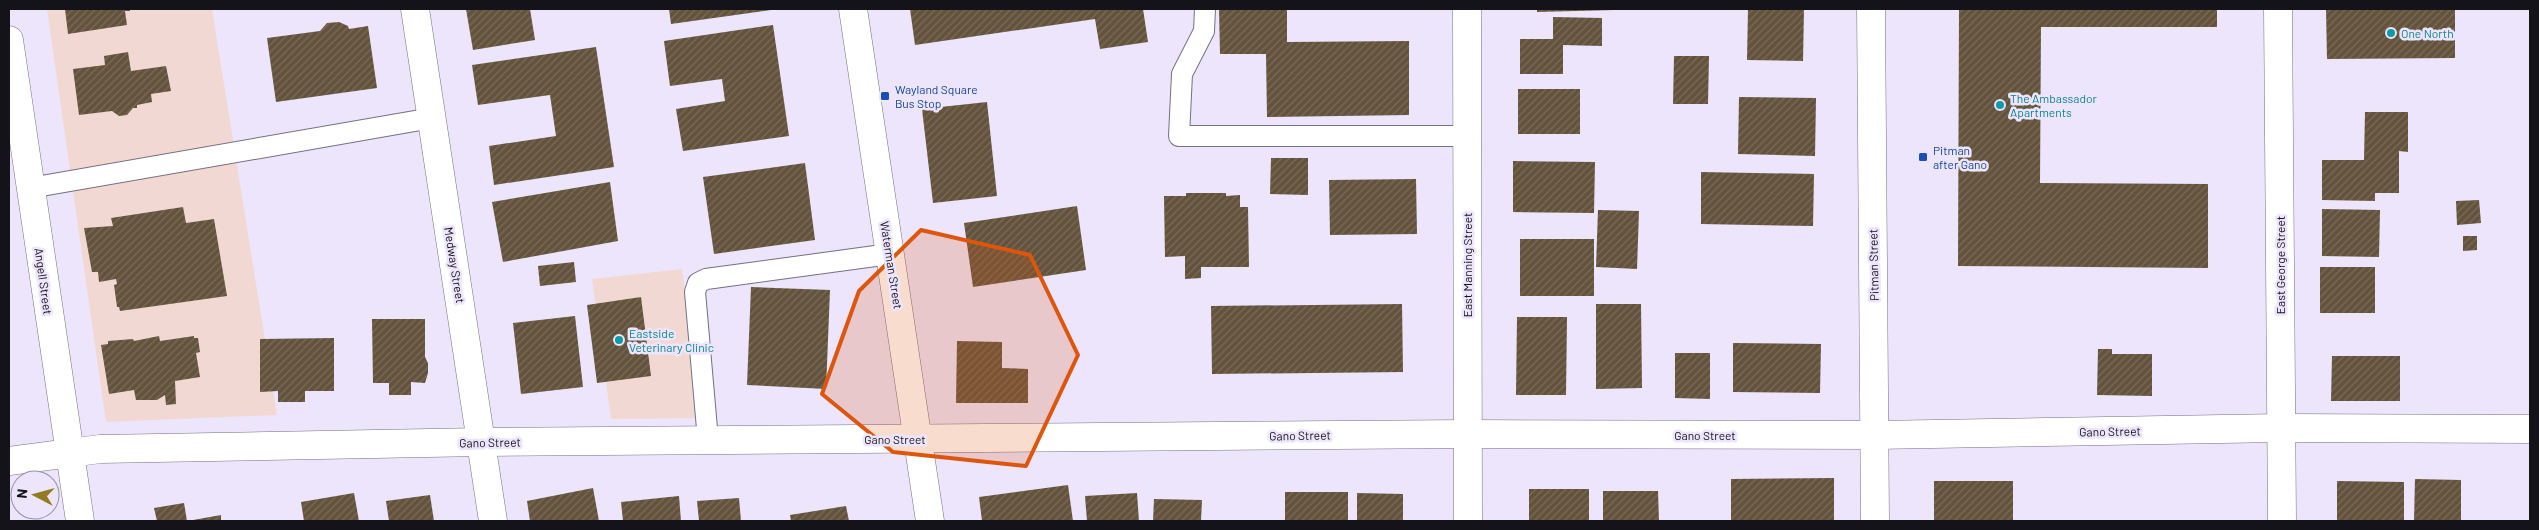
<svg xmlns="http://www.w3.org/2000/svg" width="2539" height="530" viewBox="0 0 2539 530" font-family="Barlow,sans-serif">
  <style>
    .commercial { fill: #f2d8d3 }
    .building { fill: url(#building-hatch) }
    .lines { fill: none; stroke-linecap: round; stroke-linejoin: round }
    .lane-casing { stroke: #767083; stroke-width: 22 }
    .street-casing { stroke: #767083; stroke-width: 29 }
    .secondary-casing { stroke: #767083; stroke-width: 29 }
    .lane { stroke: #fff; stroke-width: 20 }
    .street { stroke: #fff; stroke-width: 28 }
    .secondary { stroke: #fff; stroke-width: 28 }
    .marked { fill: #dd560d; fill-opacity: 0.2; stroke: #dd560d; stroke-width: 4; stroke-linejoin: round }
    .culture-dot { fill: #0f9aa8; stroke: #ece5fb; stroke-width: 2 }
    .transit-dot { fill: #1a4fb4; stroke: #ece5fb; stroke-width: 2 }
    .labels { text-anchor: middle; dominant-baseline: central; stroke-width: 5; stroke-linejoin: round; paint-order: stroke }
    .culture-label { font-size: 12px; fill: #0d838f; stroke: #ece5fb; text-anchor: start }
    .transit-label { font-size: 12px; fill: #164399; stroke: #ece5fb; text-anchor: start }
    .street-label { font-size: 12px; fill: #15131a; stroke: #ece5fb }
  </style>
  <defs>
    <pattern id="building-hatch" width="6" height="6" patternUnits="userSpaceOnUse" patternTransform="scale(1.25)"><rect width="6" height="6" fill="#64533c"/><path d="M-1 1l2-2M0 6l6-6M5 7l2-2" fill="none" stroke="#796c5c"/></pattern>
  </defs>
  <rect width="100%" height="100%" fill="#ece5fb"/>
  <!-- commercial -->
  <g class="commercial">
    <path d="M47 9H212L277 415 106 422Z"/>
    <path d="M682 269 700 418 611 419 592 279Z"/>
  </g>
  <!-- building -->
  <g class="building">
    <path d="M65 9H130V11H125L127 25 68 34Z"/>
    <path d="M466 9H530L535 40 473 50Z"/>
    <path d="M669 9H771V10L671 24Z"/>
    <path d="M910 9H1143L1148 42 1100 49 1095 19 915 45Z"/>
    <path d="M1219 9H1287V42L1409 41V115L1267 117 1266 54H1220Z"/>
    <path d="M1537 9H1615V10L1537 12Z"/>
    <path d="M1748 9H1804L1803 61 1747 60Z"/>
    <path d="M1959 9H2217V27H2041L2040 183 2208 184V268L1958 266Z"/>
    <path d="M2326 9H2455V58L2327 59Z"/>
    <path d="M1553 17 1602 18V46L1563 45V74H1520V39H1553Z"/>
    <path d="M339 22 348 26 349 29 368 26 377 88 276 102 267 38 320 31 327 23Z"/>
    <path d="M773 25 789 136 683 151 676 109 725 101 722 79 670 86 664 41Z"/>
    <path d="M596 47 614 167 494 185 489 146 556 136 550 95 478 105 472 65Z"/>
    <path d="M128 52 131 71 166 66 171 91 151 94 152 102 137 105V108H133L127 115 119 116 112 111 79 115 73 69 105 65 104 56Z"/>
    <path d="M1674 56H1709L1708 104H1673Z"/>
    <rect x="1518" y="89" width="62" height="45"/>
    <path d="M1739 97 1816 98 1815 156 1738 154Z"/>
    <path d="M987 102 997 196 933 203 922 109Z"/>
    <path d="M2365 112H2408V152L2399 151V193H2375V201L2322 200V160H2364Z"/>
    <path d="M1271 158H1308V195L1270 194Z"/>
    <path d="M1513 161 1595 162 1594 213 1513 212Z"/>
    <path d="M805 163 815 240 714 254 703 177Z"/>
    <path d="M1701 172 1814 174 1813 226 1701 224Z"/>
    <path d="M1416 179 1417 234 1330 235 1329 180Z"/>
    <path d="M610 182 618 241 503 262 492 202Z"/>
    <path d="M1186 193H1226V196L1240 195V207H1248L1249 267H1201V278L1185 279V256L1165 257 1164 196H1186Z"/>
    <path d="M2479 200 2481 223 2457 225 2456 201Z"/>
    <path d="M1077 206 1086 270 973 287 964 223Z"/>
    <path d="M183 207 186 223 214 219 227 296 120 311 119 307H117L114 285 117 284 116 279 99 282 98 272H92L84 228 113 226 111 218Z"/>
    <path d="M2322 209 2380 210 2379 257 2322 256Z"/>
    <path d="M1598 210 1639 211 1637 269 1596 267Z"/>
    <path d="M2463 236H2477V250L2463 251Z"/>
    <rect x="1520" y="239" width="74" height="57"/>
    <path d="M574 262 576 282 540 286 538 266Z"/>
    <rect x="2320" y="267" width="55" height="46"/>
    <path d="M751 287 830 290 826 389 747 385Z"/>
    <path d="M641 297 651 376 597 383 587 305Z"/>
    <path d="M1402 304 1403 372 1212 374 1211 306Z"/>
    <path d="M1596 304H1641L1642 388 1596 389Z"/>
    <path d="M575 316 583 387 521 394 513 323Z"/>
    <path d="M1517 317H1567L1566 395H1516Z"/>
    <path d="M372 319H425V357L428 363V373L425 383 411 382V395H389V383H373Z"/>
    <path d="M159 336 160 341 194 336V338H198L200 352 196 353 200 377 175 381 176 404 166 405 165 395 157 400H136L134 390 109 394 101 345 108 344V341L133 339 134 341Z"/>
    <path d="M334 338V391H305V402H278V391L260 392V339Z"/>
    <path d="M957 341 1002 342V368L1028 369V403H956Z"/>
    <path d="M1733 343 1821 344 1820 393 1733 392Z"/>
    <path d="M2098 349H2112V354H2152V396L2097 395Z"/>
    <path d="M1675 353H1710V399L1675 398Z"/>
    <path d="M2332 356H2400V401H2331Z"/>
    <path d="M1834 478V521H1731V479Z"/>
    <path d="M2415 479 2461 480V521H2414Z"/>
    <rect x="1934" y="481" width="79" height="40"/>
    <path d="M2337 481 2404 482V521H2337Z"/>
    <path d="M1068 485 1073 521H982L979 497Z"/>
    <path d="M593 488 599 521H530L527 501Z"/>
    <rect x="1529" y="489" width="60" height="32"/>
    <path d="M1603 491H1658L1659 521H1603Z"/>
    <rect x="1285" y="492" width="63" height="29"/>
    <path d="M354 493 359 521H304L301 502Z"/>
    <path d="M1137 493 1139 521H1087L1085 496Z"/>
    <path d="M1357 493 1403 494V521H1357Z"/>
    <path d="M430 495 434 521H389L386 501Z"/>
    <path d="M679 496 681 521H623L621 502Z"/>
    <path d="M739 498 741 521H699L697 501Z"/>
    <path d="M1154 499 1202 500 1201 521H1153Z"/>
    <path d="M184 503 187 521H157L154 508Z"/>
    <path d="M846 506 849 521H791L790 515Z"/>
    <path d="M221 515V521H193V520Z"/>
  </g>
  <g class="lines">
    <defs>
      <g id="lane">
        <path d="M1205 9 1204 31 1182 74 1179 136H1468"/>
        <path d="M30 188 432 118"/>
        <path d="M708 440 695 292 698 283 706 279 890 254"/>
      </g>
      <g id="street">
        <path d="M415 9 493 521"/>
        <path d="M1467 9 1468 521"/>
        <path d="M2278 9 2282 521"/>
        <path d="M9 461 70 453"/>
      </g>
      <g id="secondary">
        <path d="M853 9 930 521"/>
        <path d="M1871 9 1875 521"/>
        <path d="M9 40 80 521"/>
        <path d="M70 453 100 449 482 442 1466 434 1875 435 2281 428 2530 429"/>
      </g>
    </defs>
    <!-- lane casing -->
    <use href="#lane" class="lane-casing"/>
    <!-- street casing -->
    <use href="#street" class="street-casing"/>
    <!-- secondary casing -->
    <use href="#secondary" class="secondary-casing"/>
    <!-- lane -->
    <use href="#lane" class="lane"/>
    <!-- street -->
    <use href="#street" class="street"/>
    <!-- secondary -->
    <use href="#secondary" class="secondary"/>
  </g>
  <!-- marked area -->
  <path class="marked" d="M921 230 1030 255 1078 355 1026 466 893 452 822 394 859 291Z"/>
  <!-- markers -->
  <g class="culture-dot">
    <circle cx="2391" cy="33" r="5"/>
    <circle cx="2000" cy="105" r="5"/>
    <circle cx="619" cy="340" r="5"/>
  </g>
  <g class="transit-dot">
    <rect x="880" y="91" width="10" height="10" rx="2.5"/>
    <rect x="1918" y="152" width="10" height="10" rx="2.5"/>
  </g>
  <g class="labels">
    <!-- culture labels -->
    <g class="culture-label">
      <text x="2401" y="33">One North</text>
      <text x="2010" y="98">The Ambassador<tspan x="2010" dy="14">Apartments</tspan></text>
      <text x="629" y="333">Eastside<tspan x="629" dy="14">Veterinary Clinic</tspan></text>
    </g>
    <!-- transit labels -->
    <g class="transit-label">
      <text x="895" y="89">Wayland Square<tspan x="895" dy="14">Bus Stop</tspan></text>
      <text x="1933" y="150">Pitman<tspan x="1933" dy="14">after Gano</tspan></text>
    </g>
    <!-- street labels -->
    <g class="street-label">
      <text transform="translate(455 265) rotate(81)">Medway Street</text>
      <text transform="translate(892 265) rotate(81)">Waterman Street</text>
      <text transform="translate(1467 265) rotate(-90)">East Manning Street</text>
      <text transform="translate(1873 265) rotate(-91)">Pitman Street</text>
      <text transform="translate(2280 265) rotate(-90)">East George Street</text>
      <text transform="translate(44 281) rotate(82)">Angell Street</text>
      <text transform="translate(2110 431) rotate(-1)">Gano Street</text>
      <text transform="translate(1300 435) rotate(-1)">Gano Street</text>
      <text x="1705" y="435">Gano Street</text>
      <text x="895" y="439">Gano Street</text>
      <text transform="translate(490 442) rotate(-1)">Gano Street</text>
    </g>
  </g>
  <!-- border -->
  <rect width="2539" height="530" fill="none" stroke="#15131a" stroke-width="20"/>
  <!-- north arrow -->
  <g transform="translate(35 495) rotate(276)"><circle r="24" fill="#ece5fb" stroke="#9691a1"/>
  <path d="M0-4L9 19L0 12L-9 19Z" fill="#947b22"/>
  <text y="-8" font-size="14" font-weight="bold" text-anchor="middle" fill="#15131a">N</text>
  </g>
</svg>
